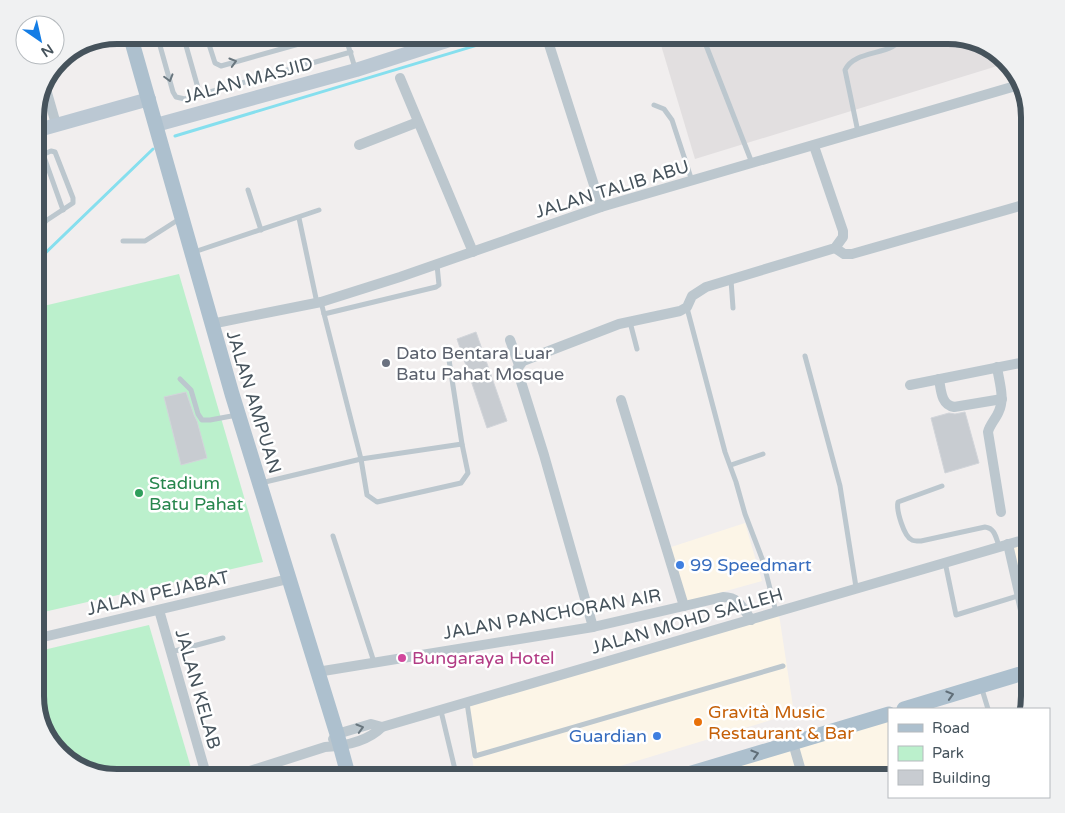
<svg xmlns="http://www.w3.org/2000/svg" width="1065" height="813" viewBox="0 0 1065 813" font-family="'Varela Round',sans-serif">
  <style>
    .commercial { fill: #fcf5e7 }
    .education { fill: #e2dfe0 }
    .green { fill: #bbf0cc }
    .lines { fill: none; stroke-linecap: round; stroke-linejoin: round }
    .stream { stroke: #86dfee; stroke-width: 3 }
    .building { fill: #c8ccd1; stroke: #d2d5da }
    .lane { stroke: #bcc7ce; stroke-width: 5 }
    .street { stroke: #bcc7ce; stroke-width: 10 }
    .secondary { stroke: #bbc8d3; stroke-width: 14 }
    .primary { stroke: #adc0ce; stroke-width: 15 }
    .oneway { stroke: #69767e }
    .oneway2 { stroke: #606e78 }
    .worship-dot { fill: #6b7280; stroke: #fff; stroke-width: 2 }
    .leisure-dot { fill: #2e9e5b; stroke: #fff; stroke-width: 2 }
    .shop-dot { fill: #3f7fe0; stroke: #fff; stroke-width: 2 }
    .hotel-dot { fill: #d1479c; stroke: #fff; stroke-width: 2 }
    .food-dot { fill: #e8710a; stroke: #fff; stroke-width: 2 }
    .labels { text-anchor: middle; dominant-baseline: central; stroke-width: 5; stroke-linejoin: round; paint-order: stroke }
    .street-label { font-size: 18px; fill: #46535c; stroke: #fff }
    .worship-label { font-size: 18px; fill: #5b616d; stroke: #fff; text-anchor: start }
    .leisure-label { font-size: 18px; fill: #27864d; stroke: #fff; text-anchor: start }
    .shop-label { font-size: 18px; fill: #366cbe; stroke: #fff; text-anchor: start }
    .hotel-label { font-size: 18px; fill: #b23c85; stroke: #fff; text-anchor: start }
    .food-label { font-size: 18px; fill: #c56008; stroke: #fff; text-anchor: start }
    .rim { fill: none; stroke: #46535c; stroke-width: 6 }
  </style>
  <rect width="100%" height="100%" fill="#f1eeee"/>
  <!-- commercial -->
  <g class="commercial">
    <path d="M745 523 762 581 679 604 662 550Z"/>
    <path d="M1030 542V624L1012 547Z"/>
    <path d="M778 608 794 713 581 778H475L464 699Z"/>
    <path d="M889 721V778H697Z"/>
  </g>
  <!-- education -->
  <path class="education" d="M658 35H949L998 52 1007 63 695 159Z"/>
  <!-- green -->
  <g class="green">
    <path d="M179 274 263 562 35 614V308Z"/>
    <path d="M149 625 194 778H116L67 761 44 733 35 702V652Z"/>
  </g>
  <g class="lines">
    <!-- stream -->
    <g class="stream">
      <path d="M175 136 511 35"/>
      <path d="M35 263 153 149"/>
    </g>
  </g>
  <!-- building -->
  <g class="building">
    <path d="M476 332 507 421 487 428 457 339Z"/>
    <path d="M186 392 194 415 197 421 207 458 181 465 164 397Z"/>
    <path d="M965 412 979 463 945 473 931 418 949 413 955 414Z"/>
  </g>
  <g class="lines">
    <!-- lane -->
    <g class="lane">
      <path d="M157 35 173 92 176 97 185 99 351 52"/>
      <path d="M183 35 200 95"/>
      <path d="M206 35 215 63 221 66 331 35"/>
      <path d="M345 35 355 68"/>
      <path d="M702 35 752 163"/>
      <path d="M938 35C947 47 958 46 972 43"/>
      <path d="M654 105 664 109 672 120 692 181"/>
      <path d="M858 132 845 70C855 48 896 57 903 35"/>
      <path d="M43 154 63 210"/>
      <path d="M248 190 261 230"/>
      <path d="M35 199 45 222"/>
      <path d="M299 218 317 303"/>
      <path d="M35 228 73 203V198L55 152 51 151 35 158"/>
      <path d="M123 241H145L181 218"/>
      <path d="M194 252 319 210"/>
      <path d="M731 280 733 308"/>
      <path d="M321 302 361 459 367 495 377 502 461 483 468 473 462 444 447 347"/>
      <path d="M687 308 725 452 736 482 745 514 763 561 776 612"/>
      <path d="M324 314 436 287 439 285 437 265"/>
      <path d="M630 322 637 349"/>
      <path d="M805 356 840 486 856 587"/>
      <path d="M180 379 191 390 198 414 202 420H210L237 415"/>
      <path d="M731 465 763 454"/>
      <path d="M261 483 361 459 462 444"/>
      <path d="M942 486 898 502C896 510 904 537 912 540 913 541 919 541 921 541L985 527C995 528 996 538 999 546"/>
      <path d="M333 536 374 662"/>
      <path d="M945 562 956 615 1018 596"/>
      <path d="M171 652 223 638"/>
      <path d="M981 686 988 709"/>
      <path d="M467 703 475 756 783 666"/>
      <path d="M441 711 457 778"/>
    </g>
    <!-- street -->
    <g class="street">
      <path d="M546 35 601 207"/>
      <path d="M400 78 473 252"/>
      <path d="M46 89 56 124"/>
      <path d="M359 145 418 122"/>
      <path d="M835 248 844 254H852L1030 203"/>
      <path d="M211 324 321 302 400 277 601 207 1022 84"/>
      <path d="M510 340 519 365"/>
      <path d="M997 367C999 381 1005 398 999 411 996 419 990 424 988 432L1001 512"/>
      <path d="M939 379C941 390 941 405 954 407L1002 399"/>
      <path d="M910 385 1030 361"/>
      <path d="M621 400 684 606"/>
      <path d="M1008 544 1030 641"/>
      <path d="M159 610 207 778"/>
      <path d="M593 627 544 455 517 369 523 361 619 324 680 311 687 307 692 296 706 287 835 248 843 237V231L814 146"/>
      <path d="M35 639 288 579"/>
      <path d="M317 672 593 627 723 597C739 597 743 608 751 620"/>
      <path d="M333 739 337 734 371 724 382 727"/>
      <path d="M793 743 803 778"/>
      <path d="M228 778 325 747C345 746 368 741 382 727L1030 538"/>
    </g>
    <!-- secondary -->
    <g class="secondary">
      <path d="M156 125 356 70 465 35"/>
      <path d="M35 131 149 99"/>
    </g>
    <!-- primary -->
    <g class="primary">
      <path d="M130 35 232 394 337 734 349 778"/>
      <path d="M904 709 1030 671"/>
      <path d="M675 778 889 714"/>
    </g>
  </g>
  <!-- one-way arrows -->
  <defs><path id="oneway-chevron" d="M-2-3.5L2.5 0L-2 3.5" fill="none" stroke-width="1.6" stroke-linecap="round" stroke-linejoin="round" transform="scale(1.25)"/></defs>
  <g class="oneway">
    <use href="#oneway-chevron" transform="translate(233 62) rotate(-16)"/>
    <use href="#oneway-chevron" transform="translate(169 78) rotate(74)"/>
    <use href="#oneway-chevron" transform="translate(360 728) rotate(-16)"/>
  </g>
  <g class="oneway2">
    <use href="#oneway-chevron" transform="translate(950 695) rotate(-17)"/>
    <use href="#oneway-chevron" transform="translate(755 754) rotate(-17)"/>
  </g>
  <!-- markers -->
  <circle class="worship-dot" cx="386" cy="363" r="5"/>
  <circle class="leisure-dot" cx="139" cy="493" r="5"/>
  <g class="shop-dot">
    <circle cx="680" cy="565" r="5"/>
    <circle cx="657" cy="736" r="5"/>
  </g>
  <circle class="hotel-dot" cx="402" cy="658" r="5"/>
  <circle class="food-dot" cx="698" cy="722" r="5"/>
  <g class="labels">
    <!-- street labels -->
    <g class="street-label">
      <text transform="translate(248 80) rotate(-15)">JALAN MASJID</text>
      <text transform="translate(612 189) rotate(-17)">JALAN TALIB ABU</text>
      <text transform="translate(254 402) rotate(73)">JALAN AMPUAN</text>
      <text transform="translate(158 593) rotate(-13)">JALAN PEJABAT</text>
      <text transform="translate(552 614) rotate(-10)">JALAN PANCHORAN AIR</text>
      <text transform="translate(687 621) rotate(-16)">JALAN MOHD SALLEH</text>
      <text transform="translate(198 689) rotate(74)">JALAN KELAB</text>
    </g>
    <!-- worship labels -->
    <g class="worship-label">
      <text x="396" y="353">Dato Bentara Luar<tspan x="396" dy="21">Batu Pahat Mosque</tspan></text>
    </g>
    <!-- leisure labels -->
    <g class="leisure-label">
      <text x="149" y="483">Stadium<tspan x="149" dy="21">Batu Pahat</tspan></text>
    </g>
    <!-- shop labels -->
    <g class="shop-label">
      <text x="690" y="565">99 Speedmart</text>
      <text x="647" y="736" text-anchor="end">Guardian</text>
    </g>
    <!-- hotel labels -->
    <g class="hotel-label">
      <text x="412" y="658">Bungaraya Hotel</text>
    </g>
    <!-- food labels -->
    <g class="food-label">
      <text x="708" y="712">Gravità Music<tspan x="708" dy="21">Restaurant &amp; Bar</tspan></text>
    </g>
  </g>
  <!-- crop -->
  <path d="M0 0H1065V813H0ZM117 44H948A73 73 0 0 1 1021 117V696A73 73 0 0 1 948 769H117A73 73 0 0 1 44 696V117A73 73 0 0 1 117 44Z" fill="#f0f1f2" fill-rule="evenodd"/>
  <path class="rim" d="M117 44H948A73 73 0 0 1 1021 117V696A73 73 0 0 1 948 769H117A73 73 0 0 1 44 696V117A73 73 0 0 1 117 44Z"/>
  <!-- legend -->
  <rect x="888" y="708" width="162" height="90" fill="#ffffff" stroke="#b5babe"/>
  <rect x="898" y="724" width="25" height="8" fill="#adc0ce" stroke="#b5babe"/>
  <text x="932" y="733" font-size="15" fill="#46535c">Road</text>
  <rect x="898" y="746" width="25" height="15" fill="#bbf0cc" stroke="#b5babe"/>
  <text x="932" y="758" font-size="15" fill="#46535c">Park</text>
  <rect x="898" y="770" width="25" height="15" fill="#c8ccd1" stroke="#b5babe"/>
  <text x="932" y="783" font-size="15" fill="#46535c">Building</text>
  <!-- north arrow -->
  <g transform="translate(40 40) rotate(146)"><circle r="24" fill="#ffffff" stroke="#b5babe"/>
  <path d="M0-4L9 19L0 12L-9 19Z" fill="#147de5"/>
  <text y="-8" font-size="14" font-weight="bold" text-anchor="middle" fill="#46535c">N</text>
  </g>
</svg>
